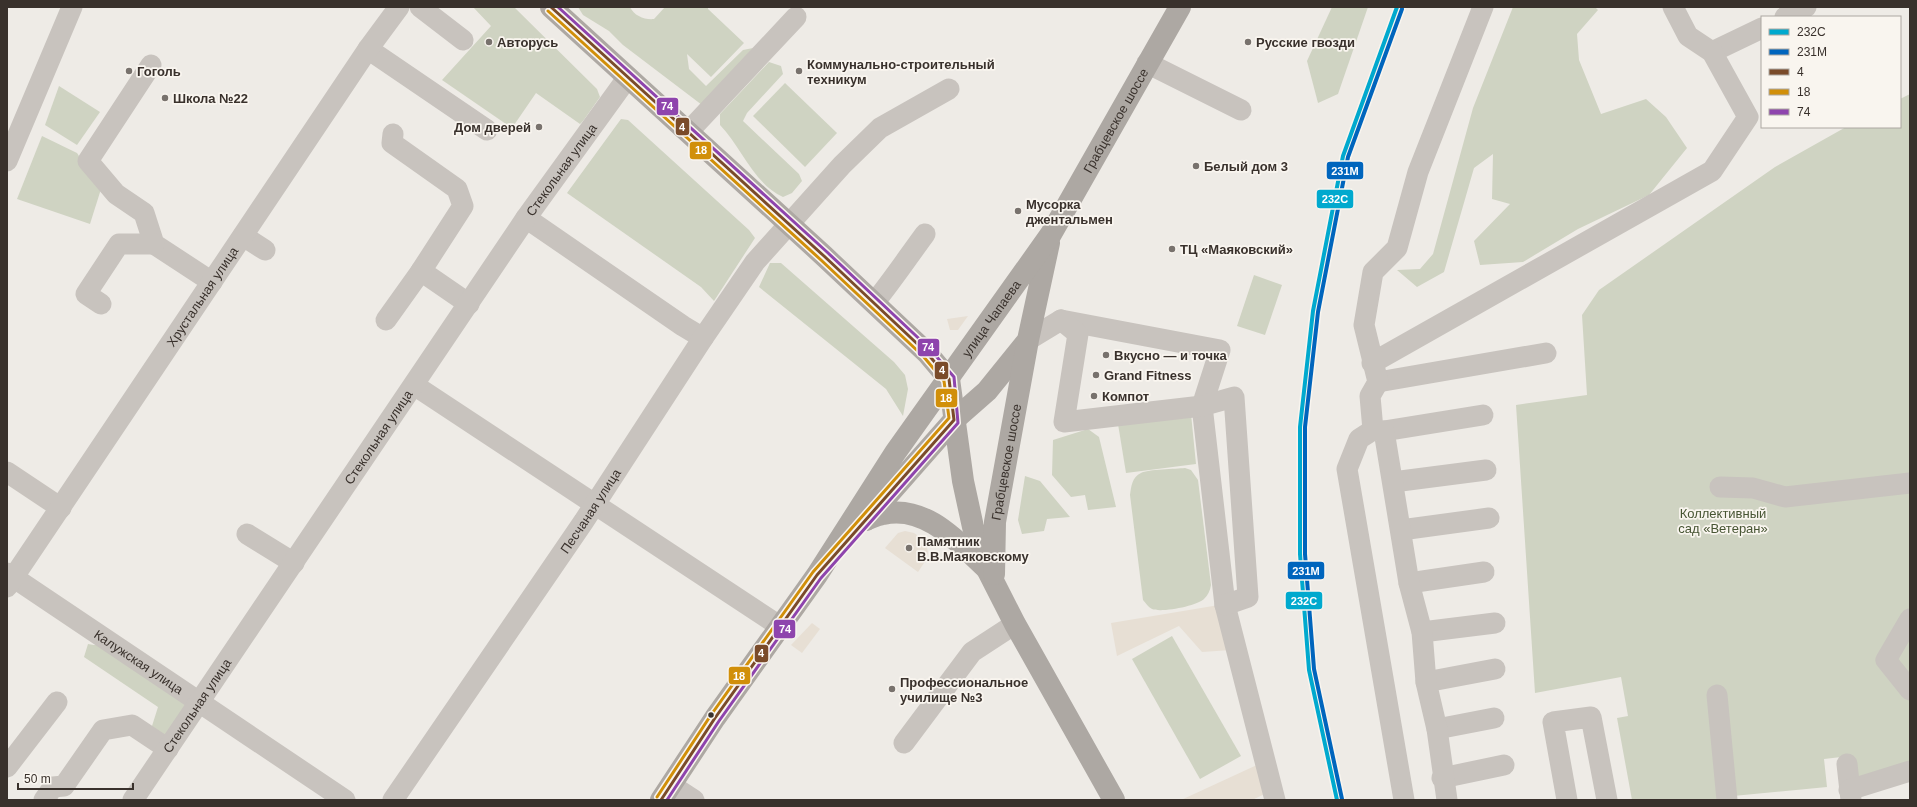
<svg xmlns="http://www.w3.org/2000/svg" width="1917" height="807" viewBox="0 0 1917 807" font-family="Helvetica,sans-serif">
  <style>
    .green { fill: #cfd3c2 }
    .plaza { fill: #e7dfd4 }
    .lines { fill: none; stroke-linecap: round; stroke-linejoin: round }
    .minor { stroke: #c8c3be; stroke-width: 21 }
    .major { stroke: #ada8a3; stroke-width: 22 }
    .bus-1-casing { stroke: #f9f5ef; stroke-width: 6 }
    .bus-2-casing { stroke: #f9f5ef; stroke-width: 6 }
    .bus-3-casing { stroke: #f9f5ef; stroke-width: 6 }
    .bus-1 { stroke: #7a4b2a; stroke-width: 3 }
    .bus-2 { stroke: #d18f09; stroke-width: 3 }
    .bus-3 { stroke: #8e44ad; stroke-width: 3 }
    .rail-1-casing { stroke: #f9f5ef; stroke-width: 7 }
    .rail-2-casing { stroke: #f9f5ef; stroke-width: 7 }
    .rail-1 { stroke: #00a9ce; stroke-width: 4 }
    .rail-2 { stroke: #0065bd; stroke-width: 4 }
    .poi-dot { fill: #78726d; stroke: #f9f5ef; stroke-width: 1.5 }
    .bus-dot { fill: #39312c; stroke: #f9f5ef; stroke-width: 1.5 }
    .labels { text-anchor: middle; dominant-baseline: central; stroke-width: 3.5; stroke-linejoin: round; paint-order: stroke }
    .poi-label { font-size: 13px; font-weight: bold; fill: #39312c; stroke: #f9f5ef; text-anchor: start }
    .street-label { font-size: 13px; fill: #39312c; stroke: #f9f5ef }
    .park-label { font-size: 13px; fill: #475533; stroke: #f9f5ef }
    .line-badge { stroke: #f9f5ef; stroke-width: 1.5 }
    .badge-label { font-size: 11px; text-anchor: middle; font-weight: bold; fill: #fff }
  </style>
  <rect width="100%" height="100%" fill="#eeebe6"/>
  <!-- green -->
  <g class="green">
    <path d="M473 7H514L597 89 600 97 583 121 580 124 536 93 512 128 442 80 491 26Z"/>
    <path d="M578 7H630C634 16 645 20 654 19L665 7H708V9L744 43 711 77 687 54 689 69 706 86 743 50 753 48 702 105 623 45 609 31 583 15Z"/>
    <path d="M1332 7H1368L1338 94 1318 103 1307 61Z"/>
    <path d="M1513 7H1595L1598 10 1577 34 1579 60 1601 114 1646 99 1666 117 1687 148 1649 195 1578 229 1523 262 1480 265 1474 241 1510 204 1492 199 1493 154 1474 168 1444 272 1417 287 1397 270 1420 269 1433 254 1473 108Z"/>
    <path d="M769 62 781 66 783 74 747 113 743 121 799 174 802 181 792 193 783 197C754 184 742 148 720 125V114Z"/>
    <path d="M785 83 837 133 805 167 753 116Z"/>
    <path d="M59 86 100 112 77 145 45 125Z"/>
    <path d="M1910 94V767L1853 783 1850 756 1824 759 1827 787 1733 796 1722 800H1632L1617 718 1628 716 1621 677 1535 693 1516 405 1587 395 1582 315 1599 290 1775 167 1846 127H1900V99Z"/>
    <path d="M621 119 628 120 749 230 755 238 714 301 701 287 567 193Z"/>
    <path d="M42 136 77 153 101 189 90 224 17 199Z"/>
    <path d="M770 263H781L894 362 905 375 908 389 903 416 886 389 759 287Z"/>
    <path d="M1254 275 1282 285 1265 335 1237 326Z"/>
    <path d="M1191 414 1196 464 1126 473 1118 424Z"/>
    <path d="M1088 429 1099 437 1116 507 1088 510 1085 495 1071 497 1052 475 1053 440Z"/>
    <path d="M1185 468 1191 470 1198 480 1211 585C1210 591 1208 595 1204 599 1197 606 1161 613 1152 609 1148 607 1146 603 1143 600L1130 495C1131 487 1132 477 1141 473 1148 469 1176 469 1185 468Z"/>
    <path d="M1025 476 1040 481 1070 517 1047 519 1044 531 1022 534 1018 520Z"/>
    <path d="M1172 636 1241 756 1200 779 1132 659Z"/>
    <path d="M88 644 94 645 107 644 184 699 189 710 162 739 152 726 158 707 84 657Z"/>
  </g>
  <!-- plaza -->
  <g class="plaza">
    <path d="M968 316 958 330H950L947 319Z"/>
    <path d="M905 531 914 533 921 538 926 544 928 552 926 560 918 572 885 548 898 533Z"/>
    <path d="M1219 605 1231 650 1202 652 1179 626 1117 656 1111 623Z"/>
    <path d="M812 623 820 629 802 653 791 645Z"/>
    <path d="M1259 764 1267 793 1252 800H1181Z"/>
  </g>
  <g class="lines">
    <!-- minor -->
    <g class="minor">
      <path d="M420 7 463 40"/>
      <path d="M1785 17 1806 7"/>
      <path d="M368 49 487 130"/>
      <path d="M1712 52 1762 28"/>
      <path d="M1147 63 1241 110"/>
      <path d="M151 65 88 161 116 194 144 213 154 244 212 282"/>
      <path d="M689 131 796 17"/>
      <path d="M393 134 392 143 457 189 463 206 421 271 469 304"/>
      <path d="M7 161 72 7"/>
      <path d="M526 218 683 326 703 338"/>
      <path d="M243 236 265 250"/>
      <path d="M874 303C892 281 908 257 925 234"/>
      <path d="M101 304 86 294 119 244H154"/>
      <path d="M386 320 421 271"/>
      <path d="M1061 320 1220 350 1202 406 1225 605 1275 800"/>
      <path d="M1028 340 1061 320 1078 334 1064 422 1202 406 1234 397 1248 597 1225 605"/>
      <path d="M1372 363 1712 171 1748 117 1712 52 1688 36 1673 7"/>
      <path d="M1378 382 1546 353"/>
      <path d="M414 385 781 627"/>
      <path d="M1373 430 1359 439 1347 469 1404 800"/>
      <path d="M1384 431 1483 415"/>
      <path d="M7 472 61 508"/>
      <path d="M1393 482 1486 470"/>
      <path d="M1720 487 1753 488 1785 497 1910 483"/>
      <path d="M1401 530 1489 518"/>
      <path d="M247 534 294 563"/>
      <path id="s1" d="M7 573 345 800"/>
      <path d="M1409 583 1484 572"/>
      <path id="s2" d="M7 587 368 49 399 7"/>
      <path d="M1910 619 1886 660 1910 690"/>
      <path d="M1422 632 1495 623"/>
      <path d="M1426 682 1495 669"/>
      <path d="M1717 695 1727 800"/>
      <path d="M1437 729 1494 718"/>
      <path d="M904 743 972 652 1015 624"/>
      <path d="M1847 764 1851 800"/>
      <path d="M7 767 57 702"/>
      <path d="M1442 778 1504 765"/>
      <path d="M671 785 694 800"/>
      <path d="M1849 790 1910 771"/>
      <path d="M44 800 53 787 64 786 103 730 132 725 168 749"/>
      <path id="s3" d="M133 800 526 218 628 77"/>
      <path id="s4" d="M393 800 584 521 703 338 755 262 842 165 880 128 949 89"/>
      <path d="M1447 800 1437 729 1426 682 1422 632 1409 583 1384 431 1373 430 1370 396 1378 382 1364 325 1373 272 1397 248 1418 172 1483 7"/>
      <path d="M1567 800 1553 722 1591 717 1607 800"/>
    </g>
    <!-- major -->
    <g class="major">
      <path d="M551 7 824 256 927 353 949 379 963 481 973 527 987 569 1015 624 1114 800"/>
      <path d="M865 520C871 518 877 515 883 514 925 504 958 542 986 568"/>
      <path d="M866 520 954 420 987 391 1025 344"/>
      <path id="s5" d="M994 574 995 522 1028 340 1049 243"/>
      <path id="s6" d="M661 800 715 718 817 575 895 453 1051 234 1180 7"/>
    </g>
    <defs>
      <path id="bus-1" d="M551 7 824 256 927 353 949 379 954 420 817 575 715 718 661 800"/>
      <path id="bus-2" d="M548 11 821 260 923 356 944 381 949 418 813 572 711 715 657 797"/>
      <path id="bus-3" d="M558 7 827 252 930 349 954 377 958 423 821 578 719 721 667 800"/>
    </defs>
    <!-- bus-1 casing -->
    <use href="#bus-1" class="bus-1-casing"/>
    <!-- bus-2 casing -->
    <use href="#bus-2" class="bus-2-casing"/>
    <!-- bus-3 casing -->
    <use href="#bus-3" class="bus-3-casing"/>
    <!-- bus-1 -->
    <use href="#bus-1" class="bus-1"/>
    <!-- bus-2 -->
    <use href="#bus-2" class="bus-2"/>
    <!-- bus-3 -->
    <use href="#bus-3" class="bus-3"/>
    <defs>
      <path id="rail-1" d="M1337 800 1309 670 1300 554V427L1313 311 1343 156 1397 7"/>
      <path id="rail-2" d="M1342 799 1314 669 1305 554V427L1318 312 1348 157 1402 9"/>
    </defs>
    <!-- rail-1 casing -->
    <use href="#rail-1" class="rail-1-casing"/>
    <!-- rail-2 casing -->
    <use href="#rail-2" class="rail-2-casing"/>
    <!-- rail-1 -->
    <use href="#rail-1" class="rail-1"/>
    <!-- rail-2 -->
    <use href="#rail-2" class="rail-2"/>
  </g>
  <!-- markers -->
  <g class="poi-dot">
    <circle cx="489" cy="42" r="4"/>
    <circle cx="1248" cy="42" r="4"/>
    <circle cx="129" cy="71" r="4"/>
    <circle cx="799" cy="71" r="4"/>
    <circle cx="165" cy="98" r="4"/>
    <circle cx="539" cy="127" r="4"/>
    <circle cx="1196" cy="166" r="4"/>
    <circle cx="1018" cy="211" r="4"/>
    <circle cx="1172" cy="249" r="4"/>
    <circle cx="1106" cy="355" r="4"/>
    <circle cx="1096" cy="375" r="4"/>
    <circle cx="1094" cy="396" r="4"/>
    <circle cx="909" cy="548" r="4"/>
    <circle cx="892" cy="689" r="4"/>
  </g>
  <circle class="bus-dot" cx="711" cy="715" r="3.5"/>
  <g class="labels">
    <!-- poi labels -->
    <g class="poi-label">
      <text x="497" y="42">Авторусь</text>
      <text x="1256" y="42">Русские гвозди</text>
      <text x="807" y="64">Коммунально-строительный<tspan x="807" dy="15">техникум</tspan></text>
      <text x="137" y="71">Гоголь</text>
      <text x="173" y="98">Школа №22</text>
      <text x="531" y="127" text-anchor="end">Дом дверей</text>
      <text x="1204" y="166">Белый дом 3</text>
      <text x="1026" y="204">Мусорка<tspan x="1026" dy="15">джентальмен</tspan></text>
      <text x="1180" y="249">ТЦ «Маяковский»</text>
      <text x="1114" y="355">Вкусно — и точка</text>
      <text x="1104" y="375">Grand Fitness</text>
      <text x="1102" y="396">Компот</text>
      <text x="917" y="541">Памятник<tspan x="917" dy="15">В.В.Маяковскому</tspan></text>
      <text x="900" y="682">Профессиональное<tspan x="900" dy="15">училище №3</tspan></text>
    </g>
    <!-- street labels -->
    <g class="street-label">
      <text stroke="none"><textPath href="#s6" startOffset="818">Грабцевское шоссе</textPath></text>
      <text stroke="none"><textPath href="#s3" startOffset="762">Стекольная улица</textPath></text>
      <text stroke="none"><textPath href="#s2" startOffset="350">Хрустальная улица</textPath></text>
      <text stroke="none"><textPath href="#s6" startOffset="584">улица Чапаева</textPath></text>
      <text stroke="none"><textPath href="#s3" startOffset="438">Стекольная улица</textPath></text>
      <text stroke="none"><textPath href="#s5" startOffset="113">Грабцевское шоссе</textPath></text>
      <text stroke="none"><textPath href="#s4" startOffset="350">Песчаная улица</textPath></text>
      <text stroke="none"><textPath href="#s1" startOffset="159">Калужская улица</textPath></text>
      <text stroke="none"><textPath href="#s3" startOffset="114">Стекольная улица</textPath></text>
    </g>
    <!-- park labels -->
    <g class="park-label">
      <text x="1723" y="513">Коллективный<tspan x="1723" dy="15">сад «Ветеран»</tspan></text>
    </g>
  </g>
  <g class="line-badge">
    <rect x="656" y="97" width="23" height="19" rx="4" fill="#8e44ad"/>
    <rect x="675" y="117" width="15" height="19" rx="4" fill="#7a4b2a"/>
    <rect x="689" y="141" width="23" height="19" rx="4" fill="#d18f09"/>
    <rect x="1326" y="161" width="38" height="19" rx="4" fill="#0065bd"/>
    <rect x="1316" y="189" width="38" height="20" rx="4" fill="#00a9ce"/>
    <rect x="917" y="338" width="23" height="19" rx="4" fill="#8e44ad"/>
    <rect x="934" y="361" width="15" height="19" rx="4" fill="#7a4b2a"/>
    <rect x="935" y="388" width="23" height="20" rx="4" fill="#d18f09"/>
    <rect x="1287" y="561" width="38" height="19" rx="4" fill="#0065bd"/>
    <rect x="1285" y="591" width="38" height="19" rx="4" fill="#00a9ce"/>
    <rect x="773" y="619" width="23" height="20" rx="4" fill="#8e44ad"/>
    <rect x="754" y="644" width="15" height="19" rx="4" fill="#7a4b2a"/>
    <rect x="728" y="666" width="23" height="19" rx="4" fill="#d18f09"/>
  </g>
  <g class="badge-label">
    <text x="667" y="110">74</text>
    <text x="682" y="131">4</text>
    <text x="701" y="154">18</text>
    <text x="1345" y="175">231М</text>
    <text x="1335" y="203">232C</text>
    <text x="928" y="351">74</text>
    <text x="942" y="374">4</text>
    <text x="946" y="402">18</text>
    <text x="1306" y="575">231М</text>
    <text x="1304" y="605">232C</text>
    <text x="785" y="633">74</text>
    <text x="761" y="657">4</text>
    <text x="739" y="680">18</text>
  </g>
  <!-- border -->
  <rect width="1917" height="807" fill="none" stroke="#39312c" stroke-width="16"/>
  <!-- legend -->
  <rect x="1761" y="16" width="140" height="112" fill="#f9f5ef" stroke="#aca7a1"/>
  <rect x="1769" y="29" width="20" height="6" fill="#00a9ce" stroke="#aca7a1"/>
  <text x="1797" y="36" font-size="12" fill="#39312c">232C</text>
  <rect x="1769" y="49" width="20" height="6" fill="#0065bd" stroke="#aca7a1"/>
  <text x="1797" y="56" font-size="12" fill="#39312c">231М</text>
  <rect x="1769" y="69" width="20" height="6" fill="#7a4b2a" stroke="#aca7a1"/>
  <text x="1797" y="76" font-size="12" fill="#39312c">4</text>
  <rect x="1769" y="89" width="20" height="6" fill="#d18f09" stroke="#aca7a1"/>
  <text x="1797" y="96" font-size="12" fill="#39312c">18</text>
  <rect x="1769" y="109" width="20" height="6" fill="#8e44ad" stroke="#aca7a1"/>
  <text x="1797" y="116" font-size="12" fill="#39312c">74</text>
  <!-- scale -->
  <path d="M18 783v6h115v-6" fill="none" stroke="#39312c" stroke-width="2"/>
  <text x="24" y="783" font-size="12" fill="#39312c" stroke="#f9f5ef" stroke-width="3" paint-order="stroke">50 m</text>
</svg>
